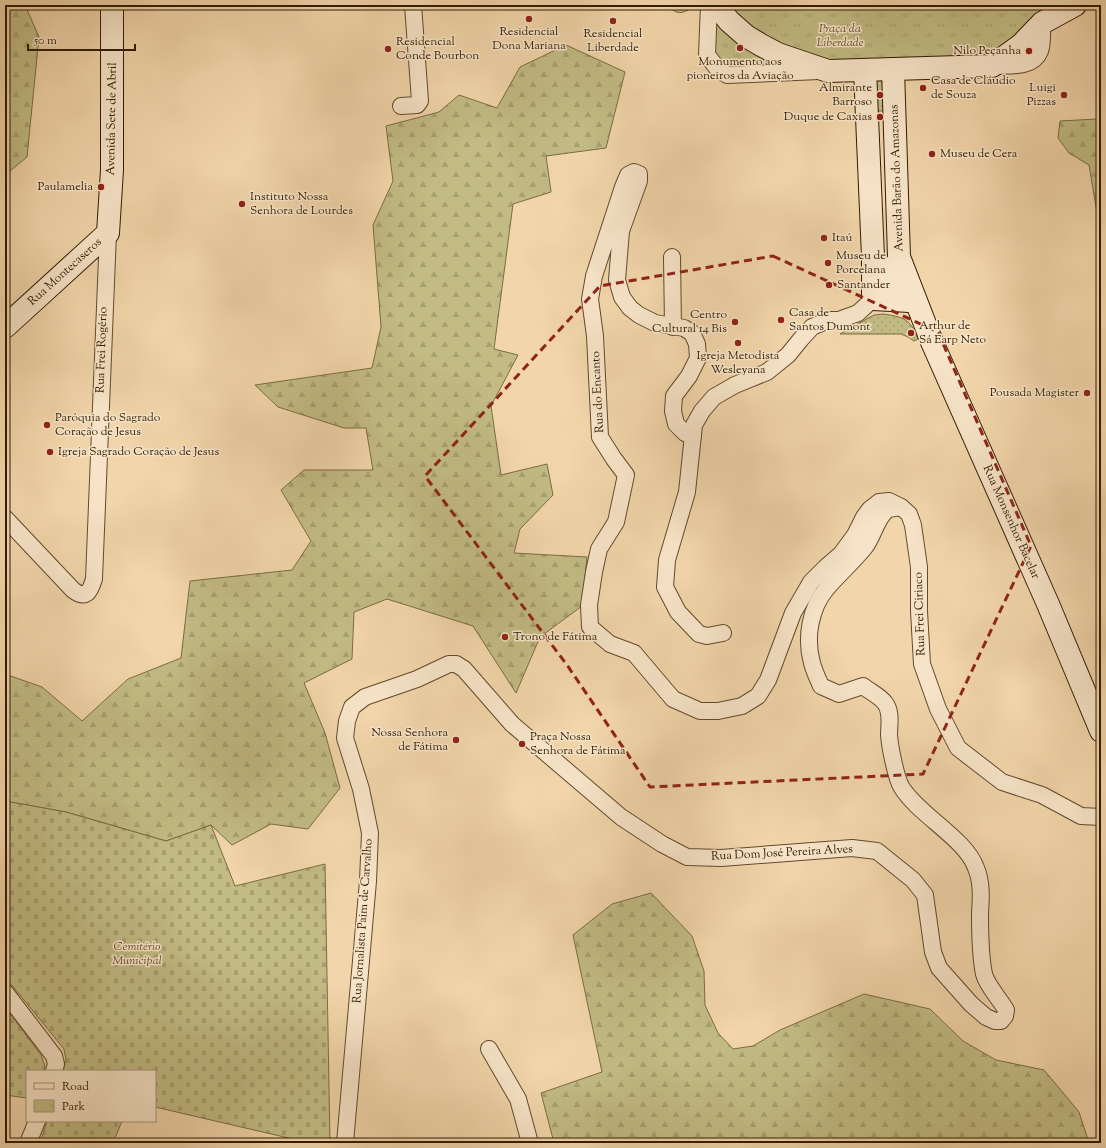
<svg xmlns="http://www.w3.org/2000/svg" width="1106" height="1148" viewBox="0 0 1106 1148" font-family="'Sorts Mill Goudy',serif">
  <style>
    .grass { fill: url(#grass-dots); stroke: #7a6c43 }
    .forest { fill: url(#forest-firs); stroke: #7a6c43 }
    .cemetery { fill: url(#cemetery-stones); stroke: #7a6c43 }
    .park { fill: url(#park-tufts); stroke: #7a6c43 }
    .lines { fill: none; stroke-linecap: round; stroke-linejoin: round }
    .street-casing { stroke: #614a2c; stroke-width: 18 }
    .secondary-casing { stroke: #311c02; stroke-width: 24 }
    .street { stroke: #f7e4c8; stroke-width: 16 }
    .secondary { stroke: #f7e4c8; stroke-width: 22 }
    .marked { fill: none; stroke: #8f2418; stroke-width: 3; stroke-dasharray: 8 5; stroke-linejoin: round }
    .poi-dot { fill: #8f2418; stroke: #f7e4c8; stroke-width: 1.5 }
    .labels { text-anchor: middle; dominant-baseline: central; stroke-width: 3; stroke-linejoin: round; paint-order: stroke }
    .park-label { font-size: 12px; font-style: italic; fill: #5c4c29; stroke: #f7e4c8 }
    .poi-label { font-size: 12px; fill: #311c02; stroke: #f7e4c8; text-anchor: start }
    .street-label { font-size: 12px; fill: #311c02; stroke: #f7e4c8 }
  </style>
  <defs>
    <pattern id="grass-dots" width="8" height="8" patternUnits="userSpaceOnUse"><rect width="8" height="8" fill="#c2bb84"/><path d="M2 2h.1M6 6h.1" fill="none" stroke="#a7a070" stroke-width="1.8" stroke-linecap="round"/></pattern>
    <pattern id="forest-firs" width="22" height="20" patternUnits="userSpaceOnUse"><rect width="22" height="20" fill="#c2bb84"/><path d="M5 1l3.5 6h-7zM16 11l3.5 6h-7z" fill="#a7a070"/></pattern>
    <pattern id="cemetery-stones" width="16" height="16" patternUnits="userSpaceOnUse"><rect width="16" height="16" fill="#c2bb84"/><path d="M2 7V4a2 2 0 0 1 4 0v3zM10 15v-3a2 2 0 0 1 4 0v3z" fill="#a7a070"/></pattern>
    <pattern id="park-tufts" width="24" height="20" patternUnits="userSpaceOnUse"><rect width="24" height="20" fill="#c2bb84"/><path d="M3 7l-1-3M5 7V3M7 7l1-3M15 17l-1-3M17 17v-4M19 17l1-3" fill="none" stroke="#a7a070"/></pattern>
  </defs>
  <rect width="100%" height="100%" fill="#f2d5aa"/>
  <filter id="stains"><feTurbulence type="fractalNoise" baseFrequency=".005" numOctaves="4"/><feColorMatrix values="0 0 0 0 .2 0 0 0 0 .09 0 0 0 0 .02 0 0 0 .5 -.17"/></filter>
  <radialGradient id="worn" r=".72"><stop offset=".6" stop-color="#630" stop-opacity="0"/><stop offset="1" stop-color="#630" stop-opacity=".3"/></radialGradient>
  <!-- grass -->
  <g class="grass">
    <path d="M886 78V111H874L873 79Z"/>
    <path d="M883 314C903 317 910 318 918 339L914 341 908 337 901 334H840L874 315Z"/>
  </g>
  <!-- forest -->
  <g class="forest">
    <path d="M5 5H25L39 37 27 157 5 175Z"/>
    <path d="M566 45 625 72 606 148 546 156 551 192 513 204 494 349 518 355 491 406 501 475 547 464 553 495 520 529 514 553 587 557 582 606 540 637 516 693 473 626 387 599 354 612 352 659 304 683 325 733 340 788 308 829 271 824 232 845 211 825 166 841 66 812 5 801V674L42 687 82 721 128 679 181 658 190 581 292 570 311 541 281 490 304 470H373L366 428H344L278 407 255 385 372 368 381 327 373 225 393 181 386 126 439 112 459 95 497 108 520 67Z"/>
    <path d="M1101 118V237L1089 165 1069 153 1058 138 1060 121 1097 119Z"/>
    <path d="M651 893 692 936 704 971 705 1005 718 1033 733 1049 753 1046 780 1030 864 994 930 1009 963 1041 996 1060 1044 1070 1079 1112 1089 1143H554L541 1093 602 1072 573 935 612 904Z"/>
  </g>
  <!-- cemetery -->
  <g class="cemetery">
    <path d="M5 801 66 812 166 841 211 825 235 886 325 864 330 1143H310L155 1107V1071H63L66 1060 64 1049 10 983 5 973Z"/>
    <path d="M5 1007 41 1055 45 1066 44 1071H27V1098L5 1095Z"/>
    <path d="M47 1121H122L113 1143H40Z"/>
  </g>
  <!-- park -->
  <g class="park">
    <path d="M669 5H694C687 13 675 17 669 5Z"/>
    <path d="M719 5H1040L1039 21 992 63 827 68 779 53Z"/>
    <path d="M716 14 772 58 771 65 732 67 722 61 715 54Z"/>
  </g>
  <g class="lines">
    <defs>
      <g id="street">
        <path d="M709 5 707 55 717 68 727 75 819 71"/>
        <path d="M992 66C1008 65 1033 69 1040 51 1043 44 1042 31 1042 23"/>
        <path d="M401 106 417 105 420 101 413 5"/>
        <path d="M672 257 673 327"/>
        <path d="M693 436 685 433 676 424 673 411 674 396 689 376 698 358 697 344 692 333 684 328 655 323 639 315 630 308 622 297 617 280 621 231 639 181V174L634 172 628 175 623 187 594 276 590 299 595 336 600 437 614 459 626 475 616 522 599 549 594 572 589 605 590 627 610 644 634 653 673 699 700 711H718L742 706 758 696 768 680 793 613 811 582 826 567 841 554 855 535 864 517 870 509 879 502 889 501 901 507 909 514 913 525 919 567V611L922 664 938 709 958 748 1002 782 1042 795 1081 816 1101 817"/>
        <path d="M5 518 73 590C86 600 90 592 94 579L108 233"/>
        <path d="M723 633 707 636 699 634 678 612 665 587 667 560 687 492 694 425 702 411 714 397 735 385 767 372 788 355 801 339 812 327 828 320H839L858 313 873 299"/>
        <path d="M5 992 54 1056 56 1064 54 1071"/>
        <path d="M489 1049 518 1099 530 1143"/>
        <path d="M28 1143 37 1121"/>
        <path d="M345 1143 368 881 370 833 361 789 345 738 347 721 352 707 365 697 417 679 449 664H456L464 669 512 724 621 817 662 844 687 857 721 858 852 848 877 851 913 880 925 895 933 952 939 968 971 1004 986 1017 995 1021H1001L1005 1016 1006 1010C1000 999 987 986 984 974 980 955 980 932 980 913 981 898 982 882 976 868 966 839 920 816 902 788 896 779 890 747 889 735 889 725 892 712 885 703 880 696 869 691 863 686L839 694 821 686C818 679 814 671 812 663 805 638 810 608 827 588 839 574 853 562 865 547 873 537 878 514 889 509 892 508 897 508 901 507"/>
      </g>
      <g id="secondary">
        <path d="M716 5 729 21 746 36 761 45 778 54 828 71 992 66 1021 45 1042 23 1075 5"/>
        <path d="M893 69 899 257 932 342 1048 604 1101 731"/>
        <path d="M865 70 873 257 910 301"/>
        <path d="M873 257V299L910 301"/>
        <path d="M5 327 108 233 112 170V5"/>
      </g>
    </defs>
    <!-- street casing -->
    <use href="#street" class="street-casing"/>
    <!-- secondary casing -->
    <use href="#secondary" class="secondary-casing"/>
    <!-- street -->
    <use href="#street" class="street"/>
    <!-- secondary -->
    <use href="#secondary" class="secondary"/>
  </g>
  <!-- marked area -->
  <path class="marked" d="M773 256 938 332 1031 546 923 774 650 787 567 665 425 476 600 286Z"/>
  <!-- markers -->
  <g class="poi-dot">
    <circle cx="529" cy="19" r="4"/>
    <circle cx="613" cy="21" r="4"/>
    <circle cx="740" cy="48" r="4"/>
    <circle cx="388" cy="49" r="4"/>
    <circle cx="1029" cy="51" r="4"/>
    <circle cx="923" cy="88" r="4"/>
    <circle cx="880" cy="95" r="4"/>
    <circle cx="1064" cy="95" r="4"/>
    <circle cx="880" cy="117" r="4"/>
    <circle cx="932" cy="154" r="4"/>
    <circle cx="101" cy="187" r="4"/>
    <circle cx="242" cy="204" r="4"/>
    <circle cx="824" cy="238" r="4"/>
    <circle cx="828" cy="263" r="4"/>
    <circle cx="829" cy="285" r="4"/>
    <circle cx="781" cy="320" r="4"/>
    <circle cx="735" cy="322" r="4"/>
    <circle cx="911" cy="333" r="4"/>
    <circle cx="738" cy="343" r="4"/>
    <circle cx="1087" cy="393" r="4"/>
    <circle cx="47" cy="425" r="4"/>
    <circle cx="50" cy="452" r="4"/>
    <circle cx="505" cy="637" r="4"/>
    <circle cx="456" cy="740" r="4"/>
    <circle cx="522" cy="744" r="4"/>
  </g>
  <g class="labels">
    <!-- park labels -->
    <g class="park-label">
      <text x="840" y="29">Praça da<tspan x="840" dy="14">Liberdade</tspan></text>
      <text x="137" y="947">Cemitério<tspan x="137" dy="14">Municipal</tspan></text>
    </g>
    <!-- poi labels -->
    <g class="poi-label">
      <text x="529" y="32" text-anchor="middle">Residencial<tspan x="529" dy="14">Dona Mariana</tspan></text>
      <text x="613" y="34" text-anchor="middle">Residencial<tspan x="613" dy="14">Liberdade</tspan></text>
      <text x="396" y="42">Residencial<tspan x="396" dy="14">Conde Bourbon</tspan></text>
      <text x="1021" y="51" text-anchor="end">Nilo Peçanha</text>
      <text x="740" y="62" text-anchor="middle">Monumento aos<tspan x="740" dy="14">pioneiros da Aviação</tspan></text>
      <text x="931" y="81">Casa de Cláudio<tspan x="931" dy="14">de Souza</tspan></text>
      <text x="872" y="88" text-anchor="end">Almirante<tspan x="872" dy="14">Barroso</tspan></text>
      <text x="1056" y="88" text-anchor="end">Luigi<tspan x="1056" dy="14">Pizzas</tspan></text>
      <text x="872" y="117" text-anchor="end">Duque de Caxias</text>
      <text x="940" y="154">Museu de Cera</text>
      <text x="93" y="187" text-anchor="end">Paulamelia</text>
      <text x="250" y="197">Instituto Nossa<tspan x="250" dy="14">Senhora de Lourdes</tspan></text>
      <text x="832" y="238">Itaú</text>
      <text x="836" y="256">Museu de<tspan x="836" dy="14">Porcelana</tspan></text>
      <text x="837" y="285">Santander</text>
      <text x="789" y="313">Casa de<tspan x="789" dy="14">Santos Dumont</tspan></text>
      <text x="727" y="315" text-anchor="end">Centro<tspan x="727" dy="14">Cultural 14 Bis</tspan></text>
      <text x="919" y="326">Arthur de<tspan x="919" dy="14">Sá Earp Neto</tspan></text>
      <text x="738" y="356" text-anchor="middle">Igreja Metodista<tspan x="738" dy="14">Wesleyana</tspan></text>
      <text x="1079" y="393" text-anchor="end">Pousada Magister</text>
      <text x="55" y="418">Paróquia do Sagrado<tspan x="55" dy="14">Coração de Jesus</tspan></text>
      <text x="58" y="452">Igreja Sagrado Coração de Jesus</text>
      <text x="513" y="637">Trono de Fátima</text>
      <text x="448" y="733" text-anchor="end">Nossa Senhora<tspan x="448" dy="14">de Fátima</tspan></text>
      <text x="530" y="737">Praça Nossa<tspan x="530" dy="14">Senhora de Fátima</tspan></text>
    </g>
    <!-- street labels -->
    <g class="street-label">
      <text transform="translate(112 119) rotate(-89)">Avenida Sete de Abril</text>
      <text transform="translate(897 178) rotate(-92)">Avenida Barão do Amazonas</text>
      <text transform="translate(65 272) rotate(-42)">Rua Montecaseros</text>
      <text transform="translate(102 350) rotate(-88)">Rua Frei Rogério</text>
      <text transform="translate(598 392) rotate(-93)">Rua do Encanto</text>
      <text transform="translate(1011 522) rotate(66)">Rua Monsenhor Bacelar</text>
      <text transform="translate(920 614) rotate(-92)">Rua Frei Ciriaco</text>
      <text transform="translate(782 853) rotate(-3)">Rua Dom José Pereira Alves</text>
      <text transform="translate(363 921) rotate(-86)">Rua Jornalista Paim de Carvalho</text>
    </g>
  </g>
  <!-- margin -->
  <rect width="1106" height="1148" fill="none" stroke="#f2d5aa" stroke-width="20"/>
  <rect x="6" y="6" width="1094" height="1136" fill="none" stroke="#311c02" stroke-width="2"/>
  <rect x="10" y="10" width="1086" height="1128" fill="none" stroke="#311c02"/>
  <!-- legend -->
  <rect x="26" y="1070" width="130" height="52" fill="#f7e4c8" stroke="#a89479"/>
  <rect x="34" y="1083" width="20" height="6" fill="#f7e4c8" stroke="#a89479"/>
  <text x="62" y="1090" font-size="12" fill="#311c02">Road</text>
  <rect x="34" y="1100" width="20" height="12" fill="url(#park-tufts)" stroke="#a89479"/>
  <text x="62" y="1110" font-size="12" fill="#311c02">Park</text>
  <!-- scale -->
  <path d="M28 44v6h107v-6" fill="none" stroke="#311c02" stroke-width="2"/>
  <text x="34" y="44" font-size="12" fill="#311c02" stroke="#f7e4c8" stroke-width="3" paint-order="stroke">50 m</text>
  <rect width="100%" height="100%" filter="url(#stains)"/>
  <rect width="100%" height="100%" fill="url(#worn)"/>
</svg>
